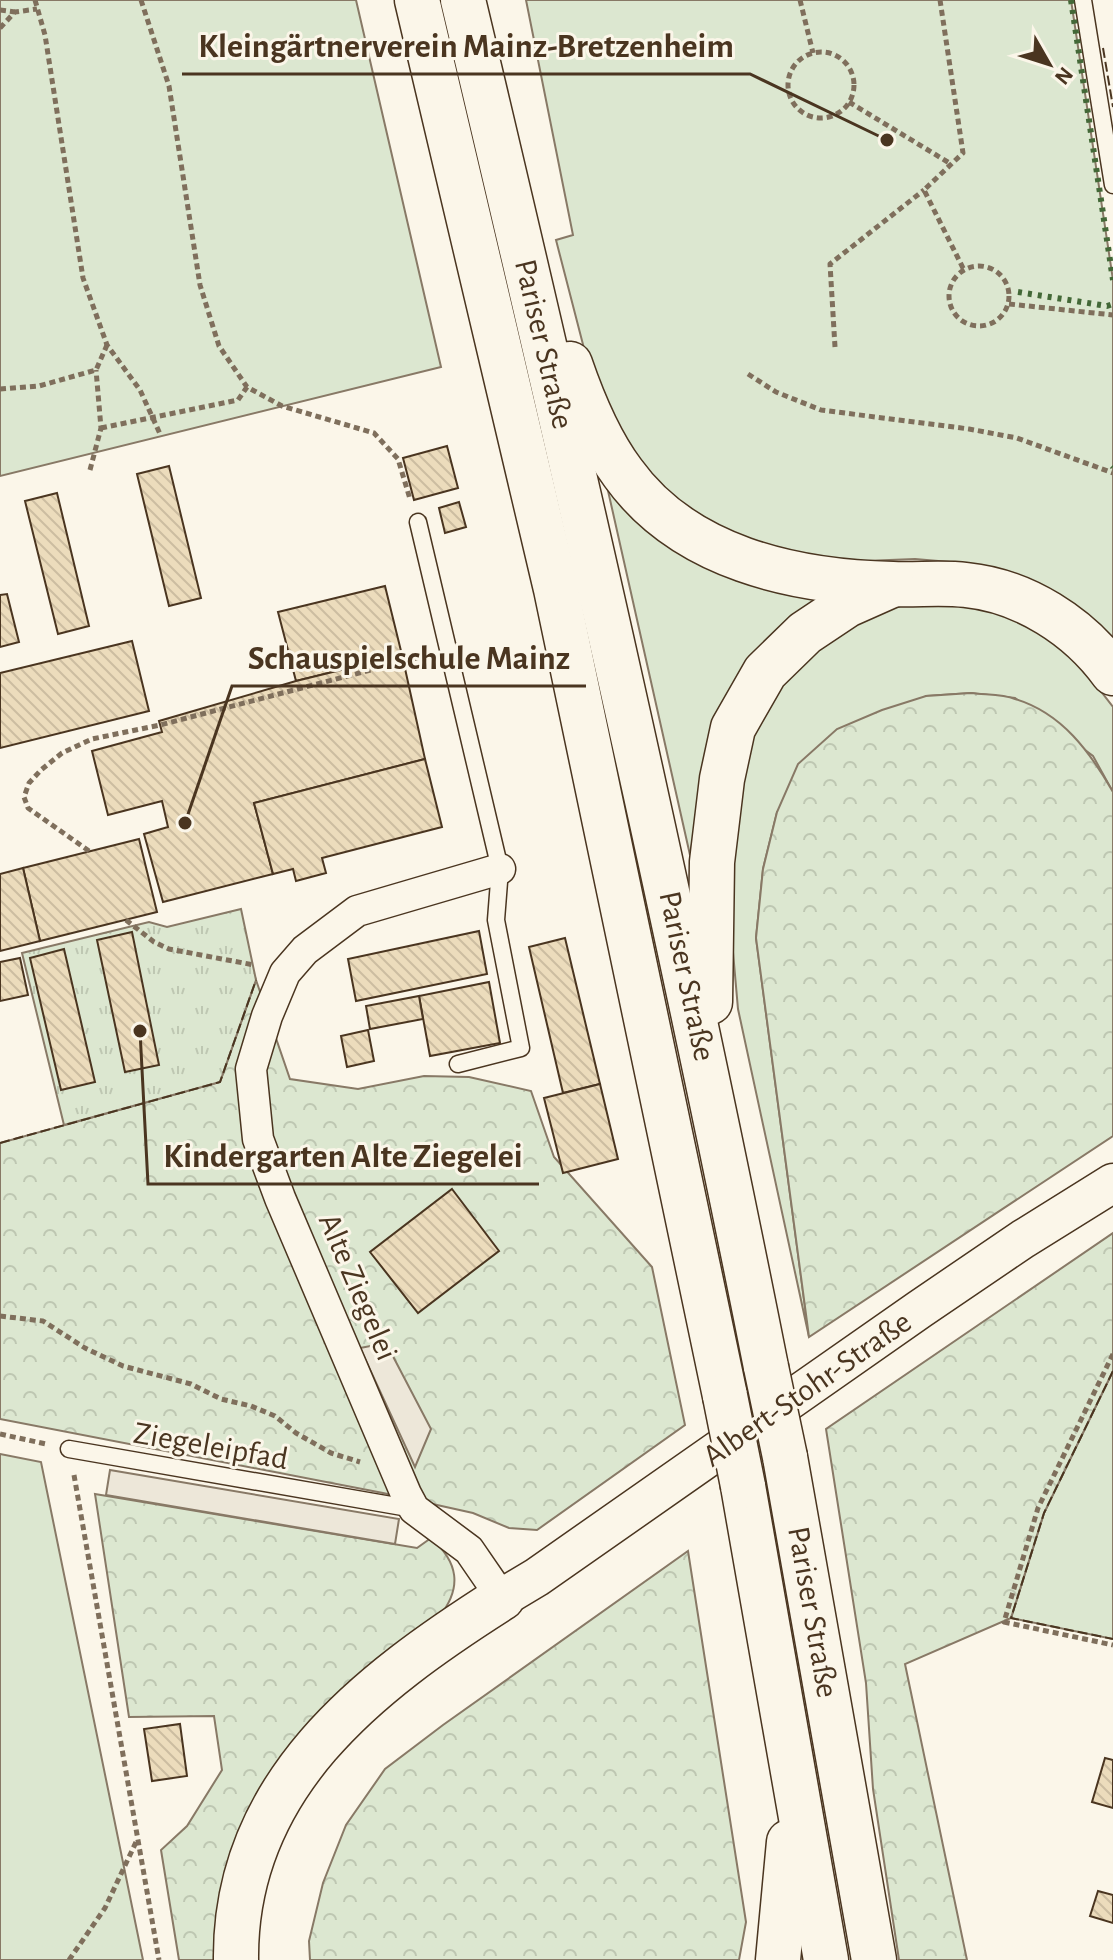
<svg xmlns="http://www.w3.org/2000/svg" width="1113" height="1960" viewBox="0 0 1113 1960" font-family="'Alegreya Sans',sans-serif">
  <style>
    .green { fill: #dce7d0; stroke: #887966; stroke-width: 2 }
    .forest { fill: url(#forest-crowns); stroke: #887966; stroke-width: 2 }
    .park { fill: url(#park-tufts); stroke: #887966; stroke-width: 2 }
    .parking { fill: #ede7d9; stroke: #887966; stroke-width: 2 }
    .building { fill: url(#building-back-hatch); stroke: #4a3520; stroke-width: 2 }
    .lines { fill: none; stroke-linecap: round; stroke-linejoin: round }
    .service-casing { stroke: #4a3520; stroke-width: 19 }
    .minor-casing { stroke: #4a3520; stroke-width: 33 }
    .tertiary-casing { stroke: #4a3520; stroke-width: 41 }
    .trunk-casing { stroke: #4a3520; stroke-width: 47 }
    .path { stroke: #7f6f5c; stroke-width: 5; stroke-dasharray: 6 4; stroke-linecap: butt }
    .service { stroke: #fbf6e9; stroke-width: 16 }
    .minor { stroke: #fbf6e9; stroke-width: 30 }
    .tertiary { stroke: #fbf6e9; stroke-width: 38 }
    .trunk { stroke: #fbf6e9; stroke-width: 44 }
    .trunk-bridge-casing { stroke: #4a3520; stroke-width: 47; stroke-linecap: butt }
    .trunk-bridge { stroke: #fbf6e9; stroke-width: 44 }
    .hedge { stroke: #436837; stroke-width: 6; stroke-dasharray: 4 6; stroke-linecap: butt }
    .fence { stroke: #4a3520; stroke-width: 2; stroke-dasharray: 10 4; stroke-linecap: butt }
    .labels { text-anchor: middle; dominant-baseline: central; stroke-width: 6; stroke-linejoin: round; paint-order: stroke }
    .street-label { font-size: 32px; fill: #4a3520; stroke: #fbf6e9 }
    .leader { fill: none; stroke: #4a3520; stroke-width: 3 }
    .callout-dot { fill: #4a3520; stroke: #fbf6e9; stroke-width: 3 }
    .callout-label { font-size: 34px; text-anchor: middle; font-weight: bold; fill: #4a3520; stroke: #fbf6e9; stroke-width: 6; stroke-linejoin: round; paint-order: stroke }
  </style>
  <defs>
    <pattern id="forest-crowns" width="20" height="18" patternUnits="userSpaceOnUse" patternTransform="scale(2)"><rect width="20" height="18" fill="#dce7d0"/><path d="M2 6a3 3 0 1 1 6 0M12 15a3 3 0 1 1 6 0" fill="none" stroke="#bec7b2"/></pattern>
    <pattern id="park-tufts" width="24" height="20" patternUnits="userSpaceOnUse" patternTransform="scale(2)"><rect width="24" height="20" fill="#dce7d0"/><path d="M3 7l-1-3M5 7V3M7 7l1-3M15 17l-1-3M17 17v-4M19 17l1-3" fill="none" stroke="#bec7b2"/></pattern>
    <pattern id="building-back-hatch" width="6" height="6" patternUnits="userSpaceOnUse" patternTransform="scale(2)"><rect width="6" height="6" fill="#ecdcbc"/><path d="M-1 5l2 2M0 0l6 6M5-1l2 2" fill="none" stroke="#ccbda1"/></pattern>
  </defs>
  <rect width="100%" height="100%" fill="#fbf6e9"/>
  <!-- green -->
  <g class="green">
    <path d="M0 0H356L441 367 0 476Z"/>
    <path d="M526 0H1071L1113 280V641L950 562 915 559 838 562 732 542 659 489 617 433 587 360 556 240 573 235Z"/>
    <path d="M602 464 822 600 700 800 690 855Z"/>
    <path d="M911 602 965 604 1005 614 1039 631 1075 658 1113 707V792L1093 756 1015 698 971 693 926 696 777 812 763 869 756 938 809 1337 738 1009 728 895 731 791 774 686 854 618Z"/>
    <path d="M1113 1371V1639L1011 1618 1044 1513Z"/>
    <path d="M0 1454 41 1462 143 1960H0Z"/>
  </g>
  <!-- forest -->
  <g class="forest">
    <path d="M971 693C985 695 1002 694 1015 699 1062 713 1090 752 1113 792V1136L809 1337 756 938 763 869 777 812 798 764 837 729 882 710 926 696Z"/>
    <path d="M256 980 290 1079 358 1089 424 1076 469 1077 531 1091 554 1157 652 1267 685 1425 537 1530 509 1528 473 1513 383 1493 0 1419V1143L220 1082Z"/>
    <path d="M1113 1233V1371L1044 1513 1011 1618 905 1664 967 1960H899L873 1789 866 1683 826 1429Z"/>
    <path d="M95 1494 417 1548 431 1538C458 1562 463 1587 439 1617L345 1688 217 1960H179L161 1850 187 1826 222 1770 214 1716 129 1717Z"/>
    <path d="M688 1551 746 1922 739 1960H310L309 1941 323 1883 346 1825 385 1769 443 1725Z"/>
  </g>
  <!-- park -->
  <path class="park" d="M241 909 256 980 220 1082 64 1125 22 953 149 922 167 927Z"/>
  <!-- parking -->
  <g class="parking">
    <path d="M386 1343 431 1429 415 1467 360 1348Z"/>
    <path d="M110 1470 399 1519 395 1544 106 1495Z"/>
  </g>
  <!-- building -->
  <g class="building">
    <path d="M447 446 458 488 414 500 403 458Z"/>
    <path d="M169 466 201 598 169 606 137 474Z"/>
    <path d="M57 493 89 626 58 634 25 501Z"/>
    <path d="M459 502 466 527 445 533 439 508Z"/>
    <path d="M385 586 402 655 296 681 278 612Z"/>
    <path d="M7 594 19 642 0 647V595Z"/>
    <path d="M132 641 149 711 0 748V673Z"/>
    <path d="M402 655 425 759 254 803 273 874 163 902 144 834 168 827 162 801 108 815 92 751 162 732 159 721 296 681Z"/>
    <path d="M425 759 442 827 322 858 326 873 296 881 293 869 273 874 254 803Z"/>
    <path d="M139 839 157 912 40 941 23 868Z"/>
    <path d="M23 868 40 941 0 951V874Z"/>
    <path d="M479 931 487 974 356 1001 348 959Z"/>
    <path d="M132 932 159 1065 125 1072 97 940Z"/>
    <path d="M565 938 600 1084 563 1093 529 947Z"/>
    <path d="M64 949 95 1082 61 1090 30 958Z"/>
    <path d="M20 958 28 995 0 1001V962Z"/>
    <path d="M489 982 500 1043 430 1056 419 996Z"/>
    <path d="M419 996 423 1019 370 1029 366 1006Z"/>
    <path d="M368 1030 374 1061 347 1067 341 1036Z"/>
    <path d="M600 1084 618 1159 563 1173 544 1098Z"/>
    <path d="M452 1189 499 1251 418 1313 370 1252Z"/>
    <path d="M180 1724 187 1776 152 1781 144 1729Z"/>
    <path d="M1105 1758 1113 1760V1808L1092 1802Z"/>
    <path d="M1098 1891 1113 1895V1923L1090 1916Z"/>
  </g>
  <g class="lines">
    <defs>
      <g id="service">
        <path d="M1083 0 1113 185"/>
        <path d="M418 522 500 869 496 920 521 1048 458 1064"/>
        <path d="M69 1449 414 1509"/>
      </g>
      <path id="minor" d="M500 869 357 911 305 950 285 973 267 1016 251 1069 258 1139 280 1198 406 1494 414 1509 469 1550 502 1598"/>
      <path id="tertiary" d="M502 1598 537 1577 920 1309 1023 1239 1113 1183"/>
      <g id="trunk">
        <path d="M417 0 556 589 725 1396"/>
        <path d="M463 0C571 454 675 909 766 1367"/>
        <path d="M570 364C583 402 599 441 623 473 684 558 794 582 893 584 918 585 942 582 966 585 1024 591 1079 626 1113 673"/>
        <path d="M710 1002 712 862 722 779 733 728 765 672 805 633 847 605 892 585"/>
        <path d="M785 1457 874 1960"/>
        <path d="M743 1486 826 1960"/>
        <path d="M236 1960C234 1785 368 1683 502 1598"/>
        <path d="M778 1960 789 1842"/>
      </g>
    </defs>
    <!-- service casing -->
    <use href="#service" class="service-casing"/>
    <!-- minor casing -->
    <use href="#minor" class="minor-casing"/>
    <!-- tertiary casing -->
    <use href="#tertiary" class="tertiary-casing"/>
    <!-- trunk casing -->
    <use href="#trunk" class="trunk-casing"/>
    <!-- path -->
    <g class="path">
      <path d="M35 0 45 35 83 278 107 345 140 390 161 436"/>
      <path d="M141 0 169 86 200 285 219 346 247 387 282 406 374 433 398 459 410 499"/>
      <path d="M800 0 813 53"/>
      <path d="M940 0 963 153 924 190 964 270"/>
      <path d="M0 10 15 12"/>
      <path d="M0 28 15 12 37 9"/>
      <circle cx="821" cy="85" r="33"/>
      <path d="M849 102 951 164"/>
      <circle cx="979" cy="296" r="30"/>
      <path d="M1009 304 1113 315"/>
      <path d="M835 347 830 264 924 190"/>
      <path d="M748 374 776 392 821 410 969 429 1017 438 1113 473"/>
      <path d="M0 389 39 386 96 370 107 345"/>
      <path d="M101 428 238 400 247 387"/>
      <path d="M90 470 101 428 96 370"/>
      <path d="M89 851 28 808 24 797 29 783 41 770 62 753 92 739 160 725 428 655"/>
      <path d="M126 920 154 942 169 949 254 965"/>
      <path d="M0 1316 43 1321 85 1348 123 1366 191 1384 221 1399 251 1406 275 1416 296 1433 331 1453 360 1462"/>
      <path d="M1113 1354 1038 1508 1004 1622 1113 1645"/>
      <path d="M0 1434 46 1444"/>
      <path d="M74 1475 159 1960"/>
      <path d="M69 1960 105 1908 137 1840"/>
    </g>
    <!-- service -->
    <use href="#service" class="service"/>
    <!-- minor -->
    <use href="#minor" class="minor"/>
    <!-- tertiary -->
    <use href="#tertiary" class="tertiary"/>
    <!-- trunk -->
    <use href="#trunk" class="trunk"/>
    <defs>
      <g id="trunk-bridge">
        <path d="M766 1367 785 1457"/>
        <path d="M725 1396 743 1486"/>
      </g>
    </defs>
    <!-- trunk-bridge casing -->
    <use href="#trunk-bridge" class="trunk-bridge-casing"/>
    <!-- trunk-bridge -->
    <use href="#trunk-bridge" class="trunk-bridge"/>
    <!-- hedge -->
    <g class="hedge">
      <path d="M1071 0 1113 280"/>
      <path d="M1018 292 1107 306 1113 304"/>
      <path d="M1112 466 1113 467"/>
    </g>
    <!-- fence -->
    <g class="fence">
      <path d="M1103 48 1113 107"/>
      <path d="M0 1143 220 1082 256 980"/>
      <path d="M1113 1371 1044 1513 1011 1618 1113 1639"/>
    </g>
  </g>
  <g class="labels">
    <!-- street labels -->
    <g class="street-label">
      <text transform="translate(544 344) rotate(77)">Pariser Straße</text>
      <text transform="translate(687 976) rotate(78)">Pariser Straße</text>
      <text transform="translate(358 1287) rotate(67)">Alte Ziegelei</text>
      <text transform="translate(807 1389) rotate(-35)">Albert-Stohr-Straße</text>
      <text transform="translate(211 1446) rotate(10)">Ziegeleipfad</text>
      <text transform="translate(813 1612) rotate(80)">Pariser Straße</text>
    </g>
  </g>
  <!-- callouts -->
  <path class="leader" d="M887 140L750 74H182M185 823L232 686H586M140 1031L148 1184H539"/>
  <g class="callout-dot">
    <circle cx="887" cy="140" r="8"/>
    <circle cx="185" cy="823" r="8"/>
    <circle cx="140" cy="1031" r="8"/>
  </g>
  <g class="callout-label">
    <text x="466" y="57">Kleingärtnerverein Mainz-Bretzenheim</text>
    <text x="409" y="669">Schauspielschule Mainz</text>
    <text x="343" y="1167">Kindergarten Alte Ziegelei</text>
  </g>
  <!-- north arrow -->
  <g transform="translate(1049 64) rotate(129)" stroke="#fbf6e9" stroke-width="6" paint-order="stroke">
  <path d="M0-6L14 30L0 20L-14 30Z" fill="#4a3520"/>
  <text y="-12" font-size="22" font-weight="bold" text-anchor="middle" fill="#4a3520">N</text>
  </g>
</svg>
